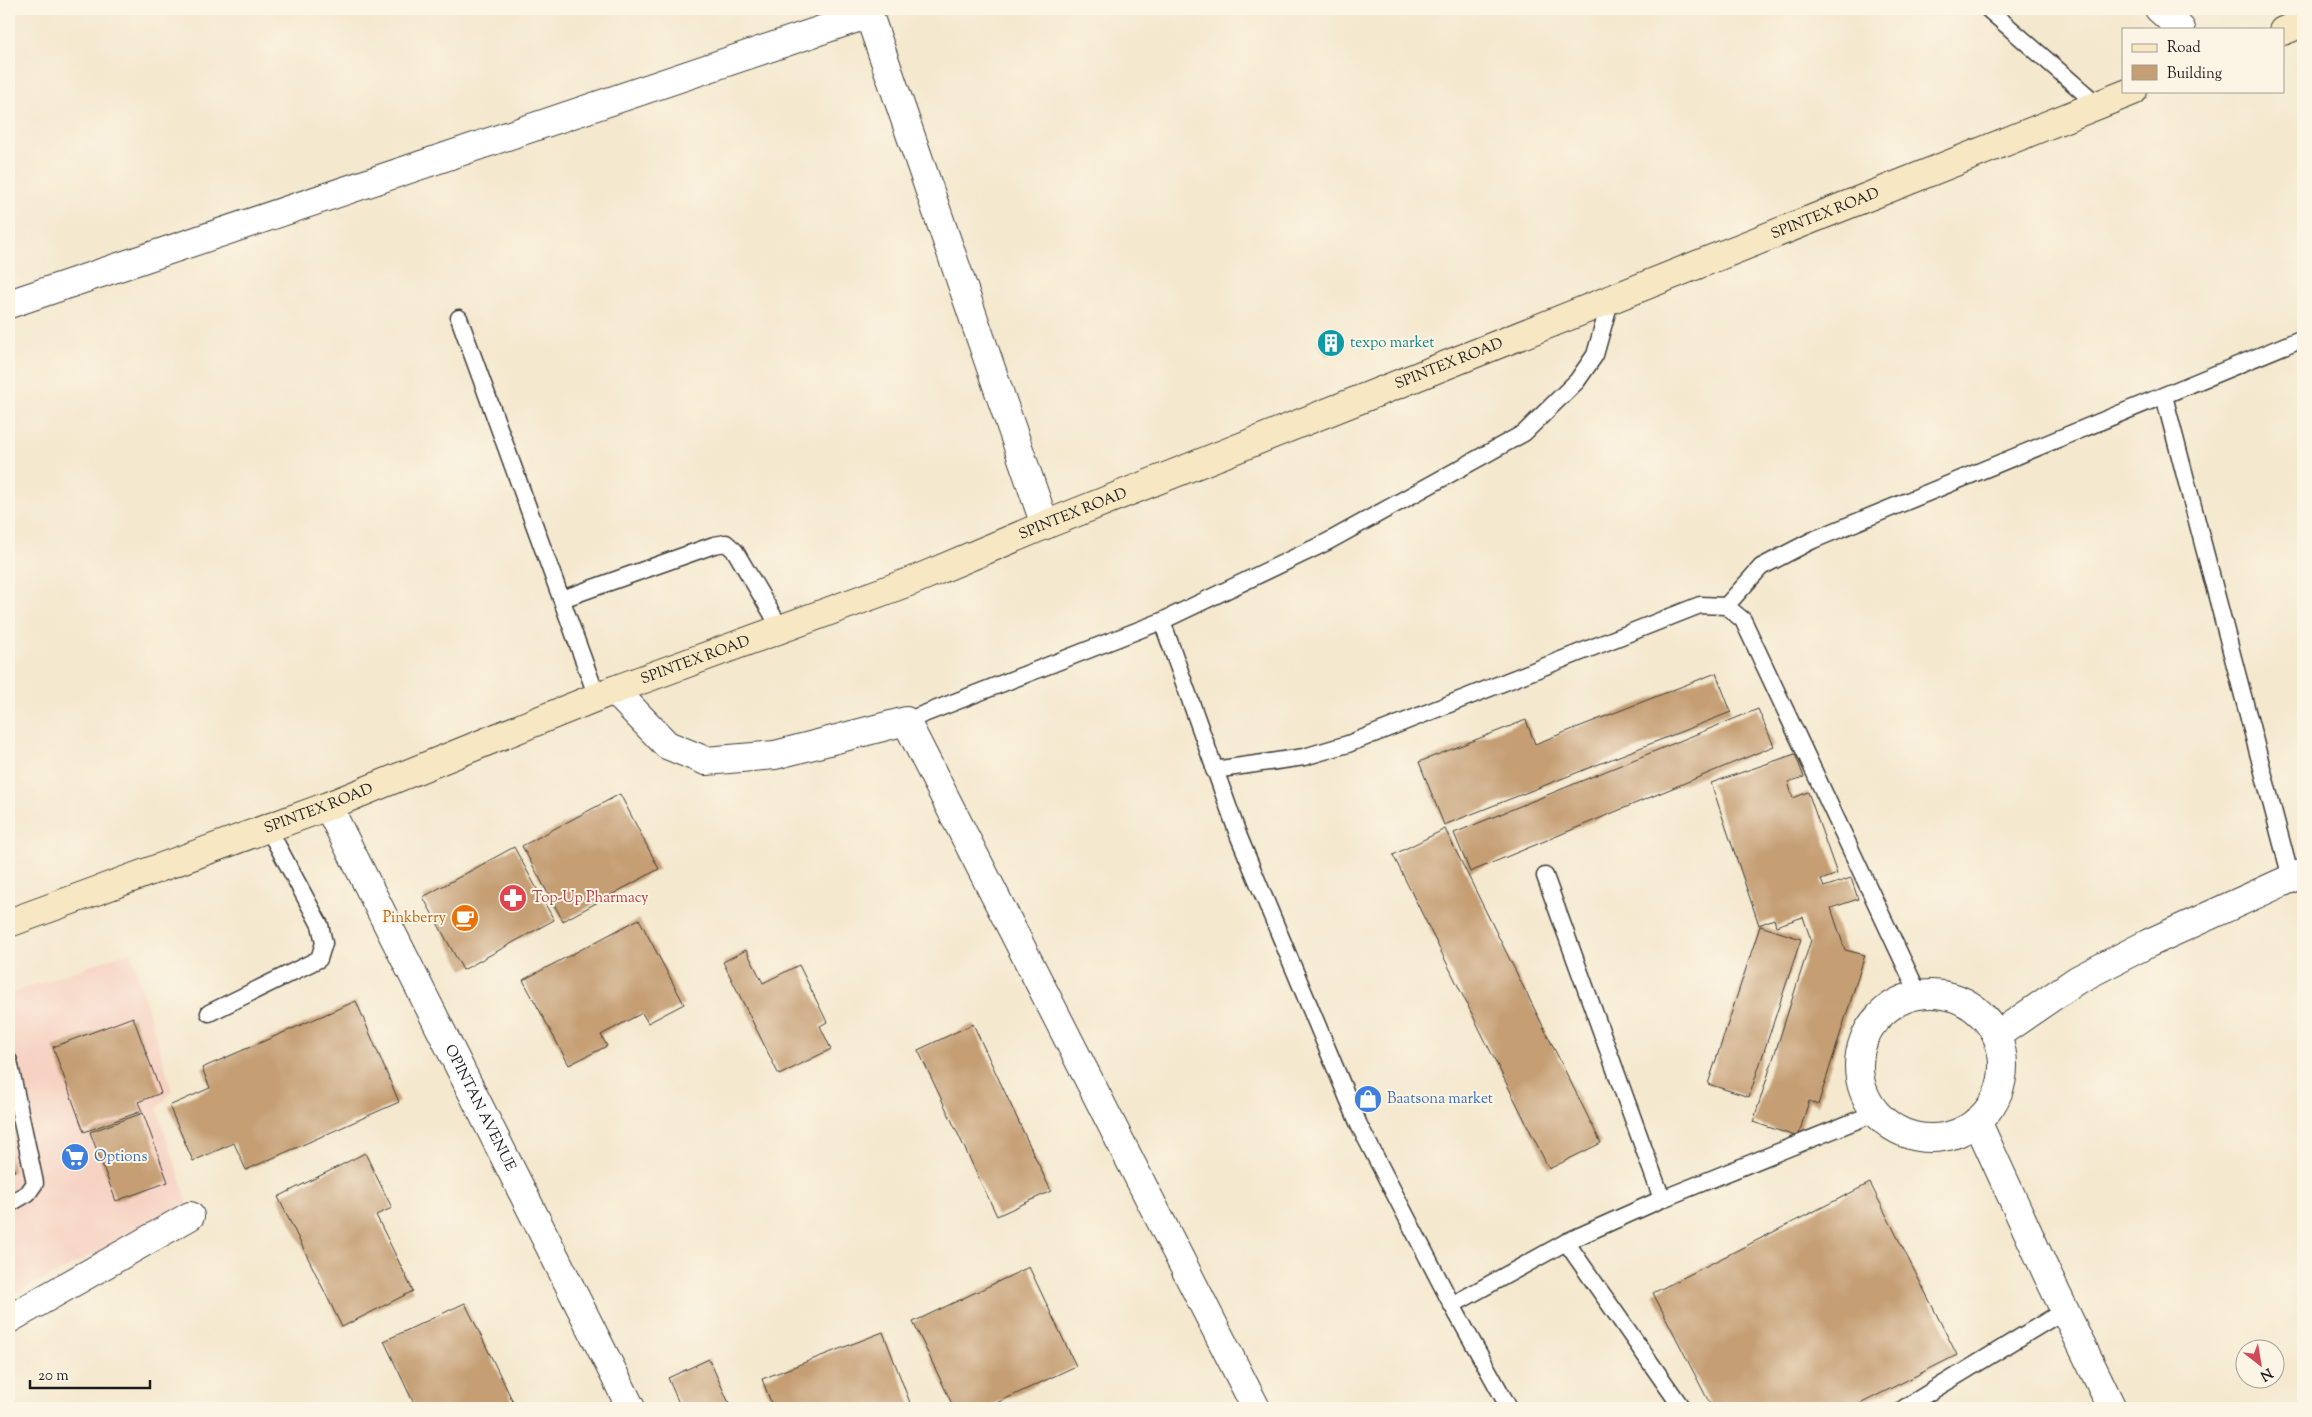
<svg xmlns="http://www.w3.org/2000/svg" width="2312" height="1417" viewBox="0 0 2312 1417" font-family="'Sorts Mill Goudy',serif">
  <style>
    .built { fill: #f6d2c3 }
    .building { fill: #c59e73 }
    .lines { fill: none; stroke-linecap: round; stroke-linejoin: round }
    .lane-casing { stroke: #3c3b37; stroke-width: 19 }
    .street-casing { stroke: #3c3b37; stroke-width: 30 }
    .secondary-casing { stroke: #3c3b37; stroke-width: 30 }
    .lane { stroke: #fff; stroke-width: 16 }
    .street { stroke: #fff; stroke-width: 28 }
    .secondary { stroke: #f7e8c3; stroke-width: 28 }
    .labels { text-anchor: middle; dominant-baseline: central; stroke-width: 4; stroke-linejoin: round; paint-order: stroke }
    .street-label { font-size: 15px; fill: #1c1c1c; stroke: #fcf5e5 }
    .culture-label { font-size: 15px; fill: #0d838f; stroke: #fcf5e5; text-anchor: start }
    .health-label { font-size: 15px; fill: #be3a42; stroke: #fcf5e5; text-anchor: start }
    .food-label { font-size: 15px; fill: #c56008; stroke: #fcf5e5; text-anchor: end }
    .shop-label { font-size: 15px; fill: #366cbe; stroke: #fcf5e5; text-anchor: start }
  </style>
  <rect width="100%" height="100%" fill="#fcf5e5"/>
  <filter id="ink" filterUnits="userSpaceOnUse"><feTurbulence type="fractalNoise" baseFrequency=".02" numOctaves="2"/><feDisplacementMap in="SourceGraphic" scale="10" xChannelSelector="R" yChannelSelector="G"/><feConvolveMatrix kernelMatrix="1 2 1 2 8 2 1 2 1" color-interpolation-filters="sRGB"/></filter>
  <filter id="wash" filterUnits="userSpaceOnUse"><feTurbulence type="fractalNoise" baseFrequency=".0096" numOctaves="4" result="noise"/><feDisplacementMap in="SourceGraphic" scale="20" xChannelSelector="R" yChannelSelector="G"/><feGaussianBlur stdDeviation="1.12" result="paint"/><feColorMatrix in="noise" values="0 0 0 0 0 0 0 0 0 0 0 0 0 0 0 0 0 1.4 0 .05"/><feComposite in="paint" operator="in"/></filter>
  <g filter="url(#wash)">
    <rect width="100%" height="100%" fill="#f4e8ce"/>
    <!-- built -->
    <path class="built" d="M131 951 172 1091 157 1109 189 1206 9 1297V994Z"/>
    <g id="blocks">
      <!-- building -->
      <g class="building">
        <path d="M1336 330 1344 344 1326 356 1317 342Z"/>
        <path d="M1716 673 1731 712 1444 825 1419 762 1526 720 1535 744Z"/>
        <path d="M1758 709 1774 746 1470 872 1454 833Z"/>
        <path d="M1795 754 1804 777 1788 782 1793 798 1808 792 1837 874 1821 880 1824 887 1851 878 1858 899 1831 908 1845 950 1865 955 1818 1105 1809 1101 1798 1137 1753 1122 1811 940 1803 917 1776 926 1774 919 1759 925 1711 783Z"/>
        <path d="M620 794 659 869 563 921 522 846Z"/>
        <path d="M1445 829 1601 1143 1549 1169 1393 855Z"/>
        <path d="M514 847 554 920 463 970 423 897Z"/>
        <path d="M639 919 684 1004 648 1023 642 1013 601 1035 607 1046 569 1065 523 980Z"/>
        <path d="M1760 926 1801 939 1749 1097 1708 1084Z"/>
        <path d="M746 950 763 983 799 965 827 1022 820 1026 831 1049 779 1075 723 962Z"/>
        <path d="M356 1001 399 1102 246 1170 234 1143 193 1161 169 1106 210 1088 202 1068Z"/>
        <path d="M133 1017 161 1093 138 1102 142 1111 84 1132 53 1047Z"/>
        <path d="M973 1024 1051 1191 997 1216 918 1050Z"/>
        <path d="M143 1113 168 1182 116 1201 90 1132Z"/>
        <path d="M365 1153 392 1208 376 1215 413 1291 342 1327 278 1197Z"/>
        <path d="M9 1154 15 1171 9 1173Z"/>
        <path d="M1870 1183 1957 1355 1852 1408H1712L1653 1293Z"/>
        <path d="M1029 1267 1076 1366 986 1408H954L913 1322Z"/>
        <path d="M465 1303 516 1408H416L384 1341Z"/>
        <path d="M883 1332 912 1408H773L762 1379Z"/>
        <path d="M709 1359 729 1403 719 1408H681L668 1378Z"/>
      </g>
    </g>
  </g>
  <g filter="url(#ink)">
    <use href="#blocks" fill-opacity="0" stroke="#3c3b37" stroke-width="1"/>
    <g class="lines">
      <defs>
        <g id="lane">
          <path d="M1988 9 2098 105"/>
          <path d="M459 318 597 697"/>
          <path d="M2164 396 2291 878"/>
          <path d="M562 599 714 545 726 543 735 551 781 629"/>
          <path d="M1726 606 1761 567 1813 540 2303 338"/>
          <path d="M1162 621 1239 837 1359 1125 1452 1305 1509 1408"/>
          <path d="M906 721 1162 621 1327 542 1524 433 1577 381 1595 355 1611 298"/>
          <path d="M1214 770 1304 757 1348 744 1700 605 1726 606 1743 620 1919 995"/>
          <path d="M1545 876 1662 1199"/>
          <path d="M209 1013 319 959 324 943 320 925 268 828"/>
          <path d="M9 1061 35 1183 28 1193 9 1204"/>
          <path d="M1566 1242 1682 1408"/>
          <path d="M1452 1305 1566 1242 1662 1199 1875 1113"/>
          <path d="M1904 1408 2065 1310"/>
        </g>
        <g id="street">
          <path d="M867 9 1045 525"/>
          <path d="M2159 9 2181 29"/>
          <path d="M9 304 869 14"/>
          <path d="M614 690 667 745 706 761 775 755 906 721 1256 1408"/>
          <path id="s1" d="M328 806 631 1408"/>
          <circle cx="1931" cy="1066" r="72"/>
          <path d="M1997 1035 2077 980 2149 943 2303 873"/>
          <path d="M1977 1121 2047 1274 2112 1408"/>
          <path d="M9 1319 190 1216"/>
        </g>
        <g id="secondary">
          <path d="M2283 31 2303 23"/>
          <path id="s2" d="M9 923 328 806 614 690 917 579 1045 525 2133 91"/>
        </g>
      </defs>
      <!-- lane casing -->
      <use href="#lane" class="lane-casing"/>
      <!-- street casing -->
      <use href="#street" class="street-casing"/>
      <!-- secondary casing -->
      <use href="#secondary" class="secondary-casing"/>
      <!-- lane -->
      <use href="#lane" class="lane"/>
      <!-- street -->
      <use href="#street" class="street"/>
      <!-- secondary -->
      <use href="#secondary" class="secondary"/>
    </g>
  </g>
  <!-- icons -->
  <defs>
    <symbol id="building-disc" viewBox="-11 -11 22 22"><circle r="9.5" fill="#0f9aa8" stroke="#fcf5e5"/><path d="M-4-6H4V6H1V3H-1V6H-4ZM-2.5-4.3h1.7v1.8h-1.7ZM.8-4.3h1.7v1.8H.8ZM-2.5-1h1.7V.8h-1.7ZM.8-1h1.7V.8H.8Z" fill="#fff"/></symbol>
    <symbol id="pharmacy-disc" viewBox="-11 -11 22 22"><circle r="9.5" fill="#e0444e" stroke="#fcf5e5"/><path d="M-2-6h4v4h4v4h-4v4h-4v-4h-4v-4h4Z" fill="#fff"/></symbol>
    <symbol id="cafe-disc" viewBox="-11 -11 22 22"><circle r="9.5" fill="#e8710a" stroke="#fcf5e5"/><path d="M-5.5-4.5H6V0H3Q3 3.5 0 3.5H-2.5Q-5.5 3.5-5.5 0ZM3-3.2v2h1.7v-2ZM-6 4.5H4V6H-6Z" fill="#fff"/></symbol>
    <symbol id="shop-disc" viewBox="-11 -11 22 22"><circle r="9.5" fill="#3f7fe0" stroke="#fcf5e5"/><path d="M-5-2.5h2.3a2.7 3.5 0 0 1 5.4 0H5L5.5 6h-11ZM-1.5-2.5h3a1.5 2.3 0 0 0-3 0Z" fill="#fff"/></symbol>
    <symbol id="supermarket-disc" viewBox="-11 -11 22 22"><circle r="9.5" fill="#3f7fe0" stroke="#fcf5e5"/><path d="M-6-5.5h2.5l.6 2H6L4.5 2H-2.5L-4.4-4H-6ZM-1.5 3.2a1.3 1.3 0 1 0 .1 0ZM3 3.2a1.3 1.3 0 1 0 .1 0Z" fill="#fff"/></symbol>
  </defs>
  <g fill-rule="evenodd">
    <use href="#building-disc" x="1315" y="327" width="32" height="32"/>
    <use href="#pharmacy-disc" x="497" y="882" width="32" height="32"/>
    <use href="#cafe-disc" x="449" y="902" width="32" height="32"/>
    <use href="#shop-disc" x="1352" y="1083" width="32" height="32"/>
    <use href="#supermarket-disc" x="59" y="1141" width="32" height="32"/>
  </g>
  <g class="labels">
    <!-- street labels -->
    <g class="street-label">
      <text stroke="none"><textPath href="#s2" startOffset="1950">SPINTEX ROAD</textPath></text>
      <text stroke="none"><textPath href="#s2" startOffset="1545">SPINTEX ROAD</textPath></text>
      <text stroke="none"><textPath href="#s2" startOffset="1140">SPINTEX ROAD</textPath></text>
      <text stroke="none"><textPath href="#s2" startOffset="735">SPINTEX ROAD</textPath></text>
      <text stroke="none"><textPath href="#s2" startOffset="330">SPINTEX ROAD</textPath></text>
      <text stroke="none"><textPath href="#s1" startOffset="338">OPINTAN AVENUE</textPath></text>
    </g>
    <!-- culture labels -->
    <g class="culture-label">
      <text x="1350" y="343">texpo market</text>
    </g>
    <!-- health labels -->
    <g class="health-label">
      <text x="532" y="898">Top-Up Pharmacy</text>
    </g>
    <!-- food labels -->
    <g class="food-label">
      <text x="446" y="918">Pinkberry</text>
    </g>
    <!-- shop labels -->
    <g class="shop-label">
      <text x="1387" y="1099">Baatsona market</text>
      <text x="94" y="1157">Options</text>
    </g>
  </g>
  <!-- margin -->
  <rect width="2312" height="1417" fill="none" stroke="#fcf5e5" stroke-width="30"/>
  <!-- legend -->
  <rect x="2122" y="28" width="162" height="65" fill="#fcf5e5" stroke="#a29e95"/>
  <rect x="2132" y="44" width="25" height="8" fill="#f7e8c3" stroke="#a29e95"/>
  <text x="2167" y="52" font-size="15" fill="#1c1c1c">Road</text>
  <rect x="2132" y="65" width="25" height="15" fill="#c59e73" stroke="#a29e95"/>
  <text x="2167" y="78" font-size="15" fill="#1c1c1c">Building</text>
  <!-- north arrow -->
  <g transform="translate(2260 1364) rotate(149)"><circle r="24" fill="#fcf5e5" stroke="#a29e95"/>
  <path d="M0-4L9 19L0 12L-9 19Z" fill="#d1495b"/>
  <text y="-8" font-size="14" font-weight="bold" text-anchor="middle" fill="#1c1c1c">N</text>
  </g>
  <!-- scale -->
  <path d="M30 1380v8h120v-8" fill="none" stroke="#1c1c1c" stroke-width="2.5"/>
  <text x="38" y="1380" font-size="15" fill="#1c1c1c" stroke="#fcf5e5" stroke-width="4" paint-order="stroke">20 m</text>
</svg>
